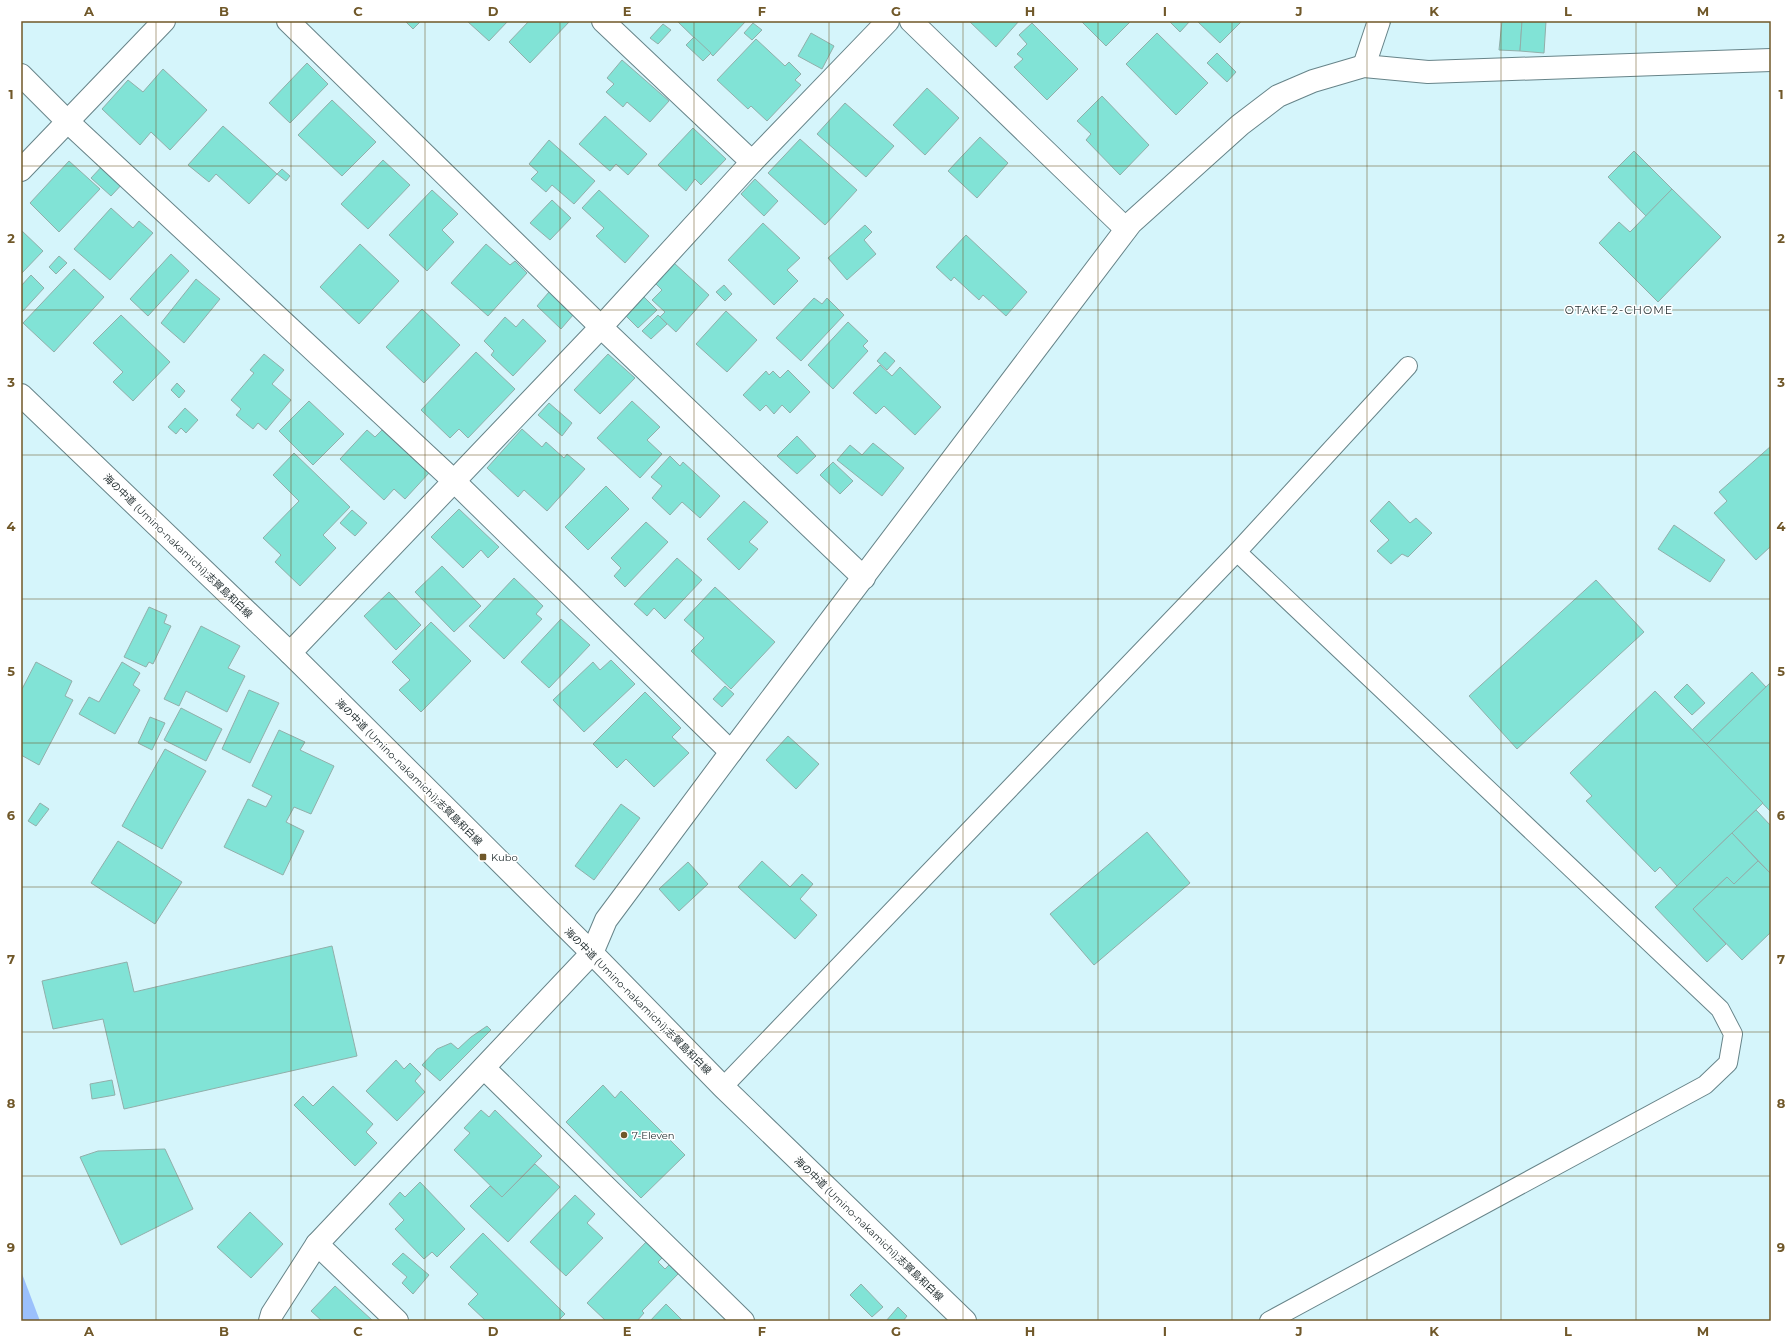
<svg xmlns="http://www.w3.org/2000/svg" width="1792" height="1342" viewBox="0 0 1792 1342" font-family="Montserrat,'Noto Sans JP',sans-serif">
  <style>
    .water { fill: #9bc0fc }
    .building { fill: #81e3d6; stroke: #91afaa }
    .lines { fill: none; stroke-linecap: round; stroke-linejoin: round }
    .lane-casing { stroke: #678489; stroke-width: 20 }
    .street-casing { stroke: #678489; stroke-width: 24 }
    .primary-casing { stroke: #678489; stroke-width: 24 }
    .lane { stroke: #fff; stroke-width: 18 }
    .street { stroke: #fff; stroke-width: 22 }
    .primary { stroke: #fff; stroke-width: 22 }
    .grid { fill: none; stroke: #705829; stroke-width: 1; stroke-opacity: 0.55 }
    .poi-dot { fill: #705829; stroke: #fff; stroke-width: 1.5 }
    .labels { text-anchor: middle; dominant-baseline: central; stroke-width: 3; stroke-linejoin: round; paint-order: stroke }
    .street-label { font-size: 10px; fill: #1f2b2d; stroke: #fff }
    .poi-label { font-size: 10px; fill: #1f2b2d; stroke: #fff; text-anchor: start }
    .neighbourhood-label { font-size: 11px; letter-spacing: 1px; fill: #1f2b2d; stroke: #fff }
    .neatline { fill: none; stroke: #705829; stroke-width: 1.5 }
    .grid-label { font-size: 13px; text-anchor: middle; font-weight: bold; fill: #705829 }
  </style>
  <rect width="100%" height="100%" fill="#d5f5fb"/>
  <!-- water -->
  <path class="water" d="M21 1271 40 1321H21Z"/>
  <!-- building -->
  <g class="building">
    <path d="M405 21H421L413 29Z"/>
    <path d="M467 21H508L489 41Z"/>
    <path d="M529 21H570L530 63 509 42Z"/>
    <path d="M677 21H746L713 56Z"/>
    <path d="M969 21H1019L996 47Z"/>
    <path d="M1081 21H1131L1106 46Z"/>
    <path d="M1169 21H1190L1180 32Z"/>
    <path d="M1197 21H1242L1220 43Z"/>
    <path d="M1502 21H1522L1520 51 1499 50Z"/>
    <path d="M1522 21H1546L1544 53 1520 51Z"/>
    <path d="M753 23 762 30 752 40 744 33Z"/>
    <path d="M1032 23 1078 69 1047 100 1014 67 1023 59 1017 54 1027 44 1019 35Z"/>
    <path d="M663 24 671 30 658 44 650 38Z"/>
    <path d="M811 33 834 46 822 69 798 56Z"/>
    <path d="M1157 33 1208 83 1176 115 1126 64Z"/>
    <path d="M694 37 711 53 703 61 686 45Z"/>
    <path d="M756 39 785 66 789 62 801 74 795 80 801 85 767 121 751 106 748 109 717 80Z"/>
    <path d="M1217 53 1236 72 1227 82 1207 63Z"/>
    <path d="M622 60 669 101 650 122 627 102 623 107 606 92 614 84 607 78Z"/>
    <path d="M307 63 328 84 290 123 269 103Z"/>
    <path d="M163 69 207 110 170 150 151 132 140 145 102 109 128 80 143 92Z"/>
    <path d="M927 88 959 118 925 155 893 125Z"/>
    <path d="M1102 96 1149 145 1120 175 1086 140 1091 134 1077 121Z"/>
    <path d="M332 100 376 142 342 176 298 135Z"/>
    <path d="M845 103 894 146 866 177 817 134Z"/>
    <path d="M605 116 647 154 628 175 616 164 610 171 579 144Z"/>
    <path d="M223 126 277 174 249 204 216 174 209 182 188 165Z"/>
    <path d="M693 128 726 159 701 185 695 179 686 191 658 165Z"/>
    <path d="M980 137 1008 163 977 198 948 171Z"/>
    <path d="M800 139 857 190 825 225 768 173Z"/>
    <path d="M549 140 595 181 574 204 552 185 546 192 531 179 538 172 529 164Z"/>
    <path d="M1634 151 1672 189 1646 216 1608 177Z"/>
    <path d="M383 160 410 185 368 229 341 204Z"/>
    <path d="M69 161 100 189 59 232 30 203Z"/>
    <path d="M105 163 125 181 111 196 91 178Z"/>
    <path d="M282 169 290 176 286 181 277 174Z"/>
    <path d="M755 179 778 201 764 216 741 194Z"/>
    <path d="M1672 189 1721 237 1658 302 1599 243 1619 222 1630 232Z"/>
    <path d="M432 190 458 214 442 230 454 242 427 271 389 235Z"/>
    <path d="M599 190 649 236 625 263 596 236 604 228 582 208Z"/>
    <path d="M552 200 571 218 550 240 530 223Z"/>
    <path d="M111 208 133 228 139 221 153 233 110 280 74 249Z"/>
    <path d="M763 223 800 258 787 270 798 281 774 305 728 260Z"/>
    <path d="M865 225 872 232 864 240 876 254 847 280 828 258Z"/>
    <path d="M21 230 43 251 21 274Z"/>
    <path d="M966 235 1027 292 1006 316 983 295 979 300 954 277 951 281 936 267Z"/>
    <path d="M360 244 399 281 359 324 320 287Z"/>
    <path d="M486 244 510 265 515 261 527 273 488 316 451 283Z"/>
    <path d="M171 254 189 271 148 316 130 299Z"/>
    <path d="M59 256 67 263 56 274 49 267Z"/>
    <path d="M674 263 709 295 676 332 660 317 665 312 652 300 662 290 656 284Z"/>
    <path d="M74 269 104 297 54 352 23 323Z"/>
    <path d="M31 275 44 288 22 312 21 286Z"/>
    <path d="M196 279 220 299 184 343 161 323Z"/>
    <path d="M724 285 732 294 725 301 716 292Z"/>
    <path d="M549 292 573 315 561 329 537 306Z"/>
    <path d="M642 295 657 310 638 328 623 313Z"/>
    <path d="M814 298 822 304 827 298 844 315 801 361 776 338Z"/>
    <path d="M422 309 460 345 424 383 386 347Z"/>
    <path d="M726 311 757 340 727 372 696 344Z"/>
    <path d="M121 315 170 362 133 401 113 382 123 372 93 343Z"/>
    <path d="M658 315 667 324 651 339 642 331Z"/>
    <path d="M505 317 516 327 523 319 546 341 513 376 491 355 494 351 484 341Z"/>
    <path d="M848 322 868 341 863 346 868 351 833 389 808 365Z"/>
    <path d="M476 352 515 389 468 438 459 429 450 438 421 410Z"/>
    <path d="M885 352 895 361 887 370 877 361Z"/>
    <path d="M264 354 284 370 272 384 291 400 266 430 258 423 253 429 236 415 241 409 231 400 254 373 250 370Z"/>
    <path d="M608 354 635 378 600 414 574 390Z"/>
    <path d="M880 365 892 376 900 367 941 407 915 435 884 406 876 414 853 393Z"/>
    <path d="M788 370 810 392 790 413 782 405 774 414 766 405 760 411 743 395 766 371 769 375 773 371 780 378Z"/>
    <path d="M177 383 185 391 179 398 171 390Z"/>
    <path d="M309 401 344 434 313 465 279 431Z"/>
    <path d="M632 401 660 427 647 440 662 454 640 478 597 438Z"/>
    <path d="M549 403 572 423 562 436 538 415Z"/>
    <path d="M185 408 198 420 186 433 181 428 176 434 168 427Z"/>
    <path d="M522 429 542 447 546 442 564 458 567 454 585 469 547 511 524 490 518 497 487 468Z"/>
    <path d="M367 430 375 437 382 430 429 473 405 499 394 489 384 500 340 459Z"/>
    <path d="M797 436 816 456 797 474 777 456Z"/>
    <path d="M873 443 904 468 882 496 837 460 850 445 862 455Z"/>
    <path d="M1771 446V546L1756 560 1714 513 1727 501 1719 492Z"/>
    <path d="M294 453 350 507 323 535 336 548 300 586 275 562 281 555 263 538 299 501 273 475Z"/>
    <path d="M670 456 680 466 683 462 720 496 700 518 682 502 670 515 652 498 662 486 651 477Z"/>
    <path d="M833 462 853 481 840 494 820 475Z"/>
    <path d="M606 486 629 509 588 550 565 527Z"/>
    <path d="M744 501 768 522 749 542 758 549 739 570 707 539Z"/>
    <path d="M1389 501 1410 523 1416 518 1432 533 1408 557 1402 554 1391 564 1377 551 1389 540 1370 521Z"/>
    <path d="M459 509 499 547 488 558 481 550 463 568 431 537Z"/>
    <path d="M352 510 367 523 355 536 340 523Z"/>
    <path d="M646 522 668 542 625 587 614 576 621 568 611 558Z"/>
    <path d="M1674 525 1725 560 1710 582 1658 549Z"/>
    <path d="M677 558 702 580 665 619 654 608 647 616 634 604Z"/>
    <path d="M442 566 481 606 454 632 415 592Z"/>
    <path d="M514 578 543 606 536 614 542 619 504 659 469 626Z"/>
    <path d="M1596 580 1644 632 1517 749 1469 696Z"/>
    <path d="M715 587 775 642 731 689 691 651 704 638 684 620Z"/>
    <path d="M389 592 421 625 396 650 364 616Z"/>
    <path d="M149 607 167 615 164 623 171 626 153 664 149 662 146 667 124 657Z"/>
    <path d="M561 619 590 645 549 688 521 662Z"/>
    <path d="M431 622 471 661 421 712 399 690 410 680 392 662Z"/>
    <path d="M201 626 240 646 228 668 245 676 227 712 186 691 179 706 164 699Z"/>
    <path d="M611 660 635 684 584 732 553 700 593 662 600 670Z"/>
    <path d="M36 662 72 681 65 696 73 700 39 765 21 755V691Z"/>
    <path d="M122 662 140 673 133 685 140 690 115 734 79 714 89 697 99 702Z"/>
    <path d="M1752 672 1766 687 1706 745 1692 730Z"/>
    <path d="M1771 682V812L1706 745Z"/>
    <path d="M1687 684 1705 703 1692 715 1674 697Z"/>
    <path d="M725 686 734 694 722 707 713 699Z"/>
    <path d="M249 690 279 703 250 763 222 749Z"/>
    <path d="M1655 691 1763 803 1677 886 1660 867 1655 872 1586 801 1592 796 1570 773Z"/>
    <path d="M645 692 681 728 672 737 689 753 654 787 626 759 617 768 593 744Z"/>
    <path d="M181 708 222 729 206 761 164 740Z"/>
    <path d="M150 717 165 723 152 750 138 743Z"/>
    <path d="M279 730 305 742 300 750 334 766 311 814 294 807 286 822 304 831 283 875 224 847 248 799 266 807 272 796 252 786Z"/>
    <path d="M788 736 819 764 796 789 766 760Z"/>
    <path d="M165 749 206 771 162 849 122 826Z"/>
    <path d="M40 803 49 809 36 826 28 821Z"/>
    <path d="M621 804 640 818 594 880 575 866Z"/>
    <path d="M1756 810 1771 826V874L1732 833Z"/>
    <path d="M1147 832 1190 883 1094 965 1050 914Z"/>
    <path d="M1732 833 1758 861 1734 884 1727 877 1693 909 1726 944 1707 962 1655 907Z"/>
    <path d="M118 841 182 882 155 924 91 883Z"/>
    <path d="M762 861 790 887 802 874 813 884 800 899 817 915 795 939 738 887Z"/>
    <path d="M1758 861 1771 874V932L1742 960 1693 909 1727 877 1734 884Z"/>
    <path d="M688 862 708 884 679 911 659 889Z"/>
    <path d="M332 946 357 1056 124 1109 103 1019 53 1029 42 981 127 962 134 992Z"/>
    <path d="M487 1026 491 1030 440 1081 422 1065 437 1049 451 1043 458 1049 471 1037Z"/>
    <path d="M396 1060 404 1069 410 1063 421 1074 415 1081 425 1092 397 1121 366 1091Z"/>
    <path d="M112 1080 115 1095 92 1099 90 1084Z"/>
    <path d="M603 1085 615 1098 621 1091 685 1155 641 1198 566 1122Z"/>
    <path d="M333 1086 373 1124 366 1132 377 1143 355 1166 294 1105 303 1096 313 1106Z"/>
    <path d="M481 1110 489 1117 495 1110 542 1156 502 1197 454 1150 470 1133 464 1128Z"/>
    <path d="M165 1149 193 1209 121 1245 80 1157 98 1151Z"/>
    <path d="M535 1164 560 1187 508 1242 470 1206 490 1186 502 1197Z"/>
    <path d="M420 1182 465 1229 437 1257 432 1252 424 1259 395 1229 404 1220 389 1204 400 1192 405 1197Z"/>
    <path d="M575 1195 595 1214 587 1223 603 1238 566 1276 530 1242Z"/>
    <path d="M250 1212 283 1244 251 1278 217 1247Z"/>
    <path d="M483 1233 565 1314 558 1321H486L468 1304 478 1294 450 1267Z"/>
    <path d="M648 1240 665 1255 658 1262 665 1269 669 1265 678 1274 642 1311 644 1313 637 1321H606L587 1303Z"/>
    <path d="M403 1253 429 1275 413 1294 402 1283 407 1277 392 1264Z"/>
    <path d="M861 1284 883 1307 872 1317 850 1295Z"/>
    <path d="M335 1286 373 1321H322L311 1311Z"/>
    <path d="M666 1304 683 1321H650Z"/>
    <path d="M898 1307 907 1316 903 1321H886Z"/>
  </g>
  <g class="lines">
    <defs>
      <g id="lane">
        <path d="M1237 552 1720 1009 1733 1034 1728 1063 1705 1085 1269 1321"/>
        <path d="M723 1087 1237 552 1408 366"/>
      </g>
      <g id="street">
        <path d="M288 21 601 327 864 578"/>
        <path d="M603 21 752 162"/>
        <path d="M911 21 1126 229"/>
        <path d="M1364 66 1379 21"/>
        <path d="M21 75 67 121 454 481 731 752"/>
        <path d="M21 170 164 21"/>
        <path d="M290 653 601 327 752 162 888 21"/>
        <path d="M484 1068 743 1321"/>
        <path d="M317 1244 397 1321"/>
        <path d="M270 1321 272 1314 317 1244 592 953 606 920 731 752 1131 223 1240 125 1278 96 1313 81 1364 66 1428 72 1771 60"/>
      </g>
      <path id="primary" d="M21 395 290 653 592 953 723 1087 965 1321"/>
    </defs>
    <!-- lane casing -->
    <use href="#lane" class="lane-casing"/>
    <!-- street casing -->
    <use href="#street" class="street-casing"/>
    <!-- primary casing -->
    <use href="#primary" class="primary-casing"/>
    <!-- lane -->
    <use href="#lane" class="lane"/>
    <!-- street -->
    <use href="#street" class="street"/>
    <!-- primary -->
    <use href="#primary" class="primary"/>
  </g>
  <!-- grid -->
  <path class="grid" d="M156 21V1321M291 21V1321M425 21V1321M560 21V1321M694 21V1321M829 21V1321M963 21V1321M1098 21V1321M1232 21V1321M1367 21V1321M1501 21V1321M1636 21V1321M21 166H1771M21 310H1771M21 455H1771M21 599H1771M21 743H1771M21 887H1771M21 1032H1771M21 1176H1771"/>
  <!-- markers -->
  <g class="poi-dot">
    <rect x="479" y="853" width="8" height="8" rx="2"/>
    <circle cx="624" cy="1135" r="4"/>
  </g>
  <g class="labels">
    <!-- street labels -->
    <g class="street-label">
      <text transform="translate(178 546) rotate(44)">海の中道 (Umino-nakamichi);志賀島和白線</text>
      <text transform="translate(409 772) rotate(45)">海の中道 (Umino-nakamichi);志賀島和白線</text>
      <text transform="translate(638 1001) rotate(45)">海の中道 (Umino-nakamichi);志賀島和白線</text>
      <text transform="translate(869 1229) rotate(44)">海の中道 (Umino-nakamichi);志賀島和白線</text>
    </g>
    <!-- poi labels -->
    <g class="poi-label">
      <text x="491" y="857">Kubo</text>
      <text x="632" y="1135">7-Eleven</text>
    </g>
    <!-- neighbourhood labels -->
    <g class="neighbourhood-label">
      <text x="1619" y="310">OTAKE 2-CHOME</text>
    </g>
  </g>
  <!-- border -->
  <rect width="1792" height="1342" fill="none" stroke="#ffffff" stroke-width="44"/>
  <rect x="22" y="22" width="1748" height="1298" class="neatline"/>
  <g class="grid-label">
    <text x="89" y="16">A</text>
    <text x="224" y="16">B</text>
    <text x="358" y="16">C</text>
    <text x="493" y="16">D</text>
    <text x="627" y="16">E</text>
    <text x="762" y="16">F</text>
    <text x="896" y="16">G</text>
    <text x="1030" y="16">H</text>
    <text x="1165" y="16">I</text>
    <text x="1299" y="16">J</text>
    <text x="1434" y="16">K</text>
    <text x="1568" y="16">L</text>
    <text x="1703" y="16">M</text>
    <text x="11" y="99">1</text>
    <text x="1781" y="99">1</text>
    <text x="11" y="243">2</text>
    <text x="1781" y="243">2</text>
    <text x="11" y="387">3</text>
    <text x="1781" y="387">3</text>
    <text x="11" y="531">4</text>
    <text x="1781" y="531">4</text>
    <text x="11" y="676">5</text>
    <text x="1781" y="676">5</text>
    <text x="11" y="820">6</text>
    <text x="1781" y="820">6</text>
    <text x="11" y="964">7</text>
    <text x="1781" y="964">7</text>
    <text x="11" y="1108">8</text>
    <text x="1781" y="1108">8</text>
    <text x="11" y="1252">9</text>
    <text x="1781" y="1252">9</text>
    <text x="89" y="1336">A</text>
    <text x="224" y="1336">B</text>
    <text x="358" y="1336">C</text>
    <text x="493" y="1336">D</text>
    <text x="627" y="1336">E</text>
    <text x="762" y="1336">F</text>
    <text x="896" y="1336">G</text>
    <text x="1030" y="1336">H</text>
    <text x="1165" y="1336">I</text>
    <text x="1299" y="1336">J</text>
    <text x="1434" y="1336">K</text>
    <text x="1568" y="1336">L</text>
    <text x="1703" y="1336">M</text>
  </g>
</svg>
